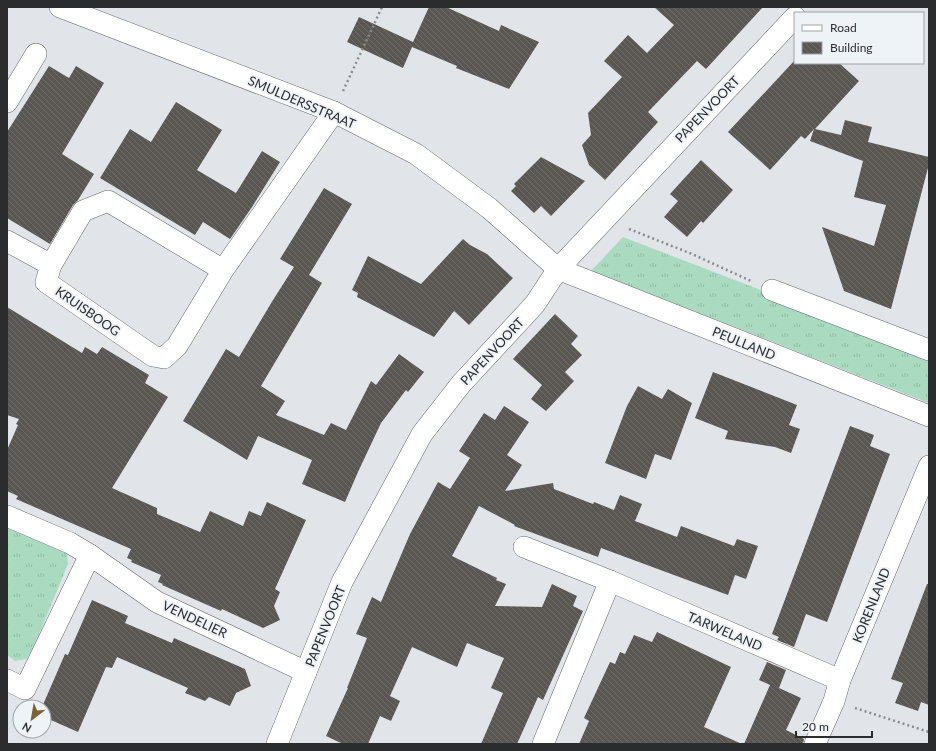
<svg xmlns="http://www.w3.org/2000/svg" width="936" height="751" viewBox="0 0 936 751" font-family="Lato,sans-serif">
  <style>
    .grass { fill: url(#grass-tufts) }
    .building { fill: url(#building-back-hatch) }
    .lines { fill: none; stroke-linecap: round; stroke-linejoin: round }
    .minor-casing { stroke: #65696d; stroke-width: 22 }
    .path { stroke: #8a8c90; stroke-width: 2.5; stroke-dasharray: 2 3; stroke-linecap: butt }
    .minor { stroke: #fff; stroke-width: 21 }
    .labels { text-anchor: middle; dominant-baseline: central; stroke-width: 4; stroke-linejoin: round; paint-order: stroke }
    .street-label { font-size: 13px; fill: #2b2c2e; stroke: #eef3f8 }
  </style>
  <defs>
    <pattern id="grass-tufts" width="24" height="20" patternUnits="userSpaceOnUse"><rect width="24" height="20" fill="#aadbc0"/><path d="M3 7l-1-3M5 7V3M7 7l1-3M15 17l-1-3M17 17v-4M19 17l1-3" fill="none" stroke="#92bca5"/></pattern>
    <pattern id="building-back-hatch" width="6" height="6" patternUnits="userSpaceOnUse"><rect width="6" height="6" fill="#5a5752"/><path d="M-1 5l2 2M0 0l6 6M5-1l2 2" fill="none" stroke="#6e6c68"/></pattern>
  </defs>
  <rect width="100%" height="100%" fill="#e1e5ea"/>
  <!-- grass -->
  <g class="grass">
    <path d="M623 237 929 355V403L591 271Z"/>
    <path d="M7 525 60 547 67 555 68 564 32 651 26 659 15 661 7 655Z"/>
  </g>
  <!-- building -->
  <g class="building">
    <path d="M429 7H446L499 31 501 25 539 42 509 89 456 68 457 66 412 47 403 68 347 42 359 17 413 42Z"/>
    <path d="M654 7H763L706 69 697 61 648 112 658 122 605 180 589 165 582 145 591 135 588 113 622 77 604 61 628 35 647 53 674 25Z"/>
    <path d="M795 60V63H839L859 81 815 129 841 135 845 120 872 127 868 142 929 157V164L891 309 844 291 822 227 874 246 886 205 854 197 863 161 810 141 814 129 805 139 801 136 770 170 728 132Z"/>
    <path d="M49 66 69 78 76 66 104 83 62 154 94 174 78 200 73 205 50 244 7 218V132Z"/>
    <path d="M176 102 222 130 197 170 236 193 262 151 280 162 252 207 230 239 203 222 195 235 100 178 130 129 151 142Z"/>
    <path d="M541 157 585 181 551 216 541 206 534 213 511 191 516 186 514 184Z"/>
    <path d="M701 160 733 190 703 223 701 221 687 237 664 217 678 201 670 194Z"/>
    <path d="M324 188 352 204 309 275 322 283 261 386 285 401 276 415 324 435 331 423 346 430 371 381 376 385 399 354 424 372 408 392 406 390 381 423 358 472 345 502 302 484 312 460 258 436 247 460 183 421 226 349 239 357 273 300 294 267 280 259Z"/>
    <path d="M463 239 470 245 487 254 513 278 469 325 454 311 434 337 357 297 358 293 352 290 368 256 421 284Z"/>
    <path d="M7 307 82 353 85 347 97 354 102 347 149 375 145 383 168 397 112 488 157 508V514L200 532 210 511 243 526 249 511 261 516 267 502 306 520 275 589 280 592 274 606 280 620 263 628 222 609 221 611 162 585 163 584 158 582 161 575 131 562 132 560 127 558 131 549 16 499 18 496 7 491V450L18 425 16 424 19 419 7 415Z"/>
    <path d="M555 314 578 336 571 344 582 355 565 372 574 381 546 411 531 399 542 385 513 359Z"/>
    <path d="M713 372 797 405 789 425 800 429 791 453 775 447 725 439 728 431 695 418Z"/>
    <path d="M638 386 662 399 668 389 692 403 671 460 655 454 646 479 605 463 627 406Z"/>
    <path d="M504 406 529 422 507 455 522 465 505 491 553 483 554 489 593 504 594 502 614 510 620 495 642 504 635 521 677 537 681 526 734 546 737 539 758 546 746 579 735 575 728 595 601 548 598 557 514 526 515 525 479 506 452 556 497 578 496 580 506 584 495 606 542 607 552 584 577 596 573 606 583 611 543 700 538 697 517 744H481L503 693 491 688 504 658 467 643 457 667 412 647 390 696 400 701 391 721 380 716 368 744H343L326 736 348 688H347L367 638 356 634 372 597 381 602 410 534 438 482 450 489 470 458 459 451 484 413 495 420Z"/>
    <path d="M850 426 874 435 870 446 890 454 827 622 806 614 794 647 777 640 779 637 772 634Z"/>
    <path d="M927 584H929V705L921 702 918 711 895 703 903 683 891 679Z"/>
    <path d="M92 600 128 616 125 623 172 643 174 638 245 669 251 686 236 693 230 706 209 697 205 701 185 693 188 688 117 657 112 668 106 667 78 732 44 717V707H42L65 654 68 655Z"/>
    <path d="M657 632 731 667 704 727 742 744H579L589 721 584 718 610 662 615 664 620 652 625 654 634 635 652 642Z"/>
    <path d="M767 662 786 670 779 688 801 698 786 730 804 739 803 744H744L770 685 759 680Z"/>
  </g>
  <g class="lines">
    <defs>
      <g id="minor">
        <path d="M60 7 334 112 416 154 489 208 558 269 929 416"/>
        <path d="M7 102 36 54"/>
        <path d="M7 241 51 265"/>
        <path d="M223 270 108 201 83 211 51 265 46 282 153 356 164 358 177 346 223 270 334 112"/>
        <path d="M772 290 929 350"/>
        <path d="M7 516 70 543 90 555 157 602 306 672"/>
        <path d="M524 547 610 581 840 680"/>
        <path d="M7 680 25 689 90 555"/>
        <path d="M277 744 342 582 422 434 461 384 535 304 558 269 795 17"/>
        <path d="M543 744 610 581"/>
        <path d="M815 744 834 701 840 680 929 466"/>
      </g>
    </defs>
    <!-- minor casing -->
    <use href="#minor" class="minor-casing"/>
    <!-- path -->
    <g class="path">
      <path d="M343 91 382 7"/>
      <path d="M629 229 692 254 751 281"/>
      <path d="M855 708 929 732"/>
    </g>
    <!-- minor -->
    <use href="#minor" class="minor"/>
  </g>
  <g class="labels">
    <!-- street labels -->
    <g class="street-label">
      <text transform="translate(302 102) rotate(23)">SMULDERSSTRAAT</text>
      <text transform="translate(707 109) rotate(-46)">PAPENVOORT</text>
      <text transform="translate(88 311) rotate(35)">KRUISBOOG</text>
      <text transform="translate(744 343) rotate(22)">PEULLAND</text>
      <text transform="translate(492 351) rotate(-47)">PAPENVOORT</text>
      <text transform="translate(871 605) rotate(-68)">KORENLAND</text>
      <text transform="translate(195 619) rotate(25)">VENDELIER</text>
      <text transform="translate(325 626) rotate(-68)">PAPENVOORT</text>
      <text transform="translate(725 631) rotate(23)">TARWELAND</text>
    </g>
  </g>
  <!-- border -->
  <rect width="936" height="751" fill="none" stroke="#2b2c2e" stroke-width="16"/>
  <!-- legend -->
  <rect x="794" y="12" width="130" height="52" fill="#eef3f8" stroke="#a0a3a7"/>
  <rect x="802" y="25" width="20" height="6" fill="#ffffff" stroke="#a0a3a7"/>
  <text x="830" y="32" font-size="12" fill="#2b2c2e">Road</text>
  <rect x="802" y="42" width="20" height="12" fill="url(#building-back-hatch)" stroke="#a0a3a7"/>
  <text x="830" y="52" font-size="12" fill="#2b2c2e">Building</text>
  <!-- north arrow -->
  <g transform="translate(32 719) rotate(211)"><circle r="19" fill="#eef3f8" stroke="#a0a3a7"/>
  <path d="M0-3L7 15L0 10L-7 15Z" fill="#7b6334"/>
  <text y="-6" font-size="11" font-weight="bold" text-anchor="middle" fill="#2b2c2e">N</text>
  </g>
  <!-- scale -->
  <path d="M796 731v6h76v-6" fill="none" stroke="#2b2c2e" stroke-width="2"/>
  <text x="802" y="731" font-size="12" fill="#2b2c2e" stroke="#eef3f8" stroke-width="3" paint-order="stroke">20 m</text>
</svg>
